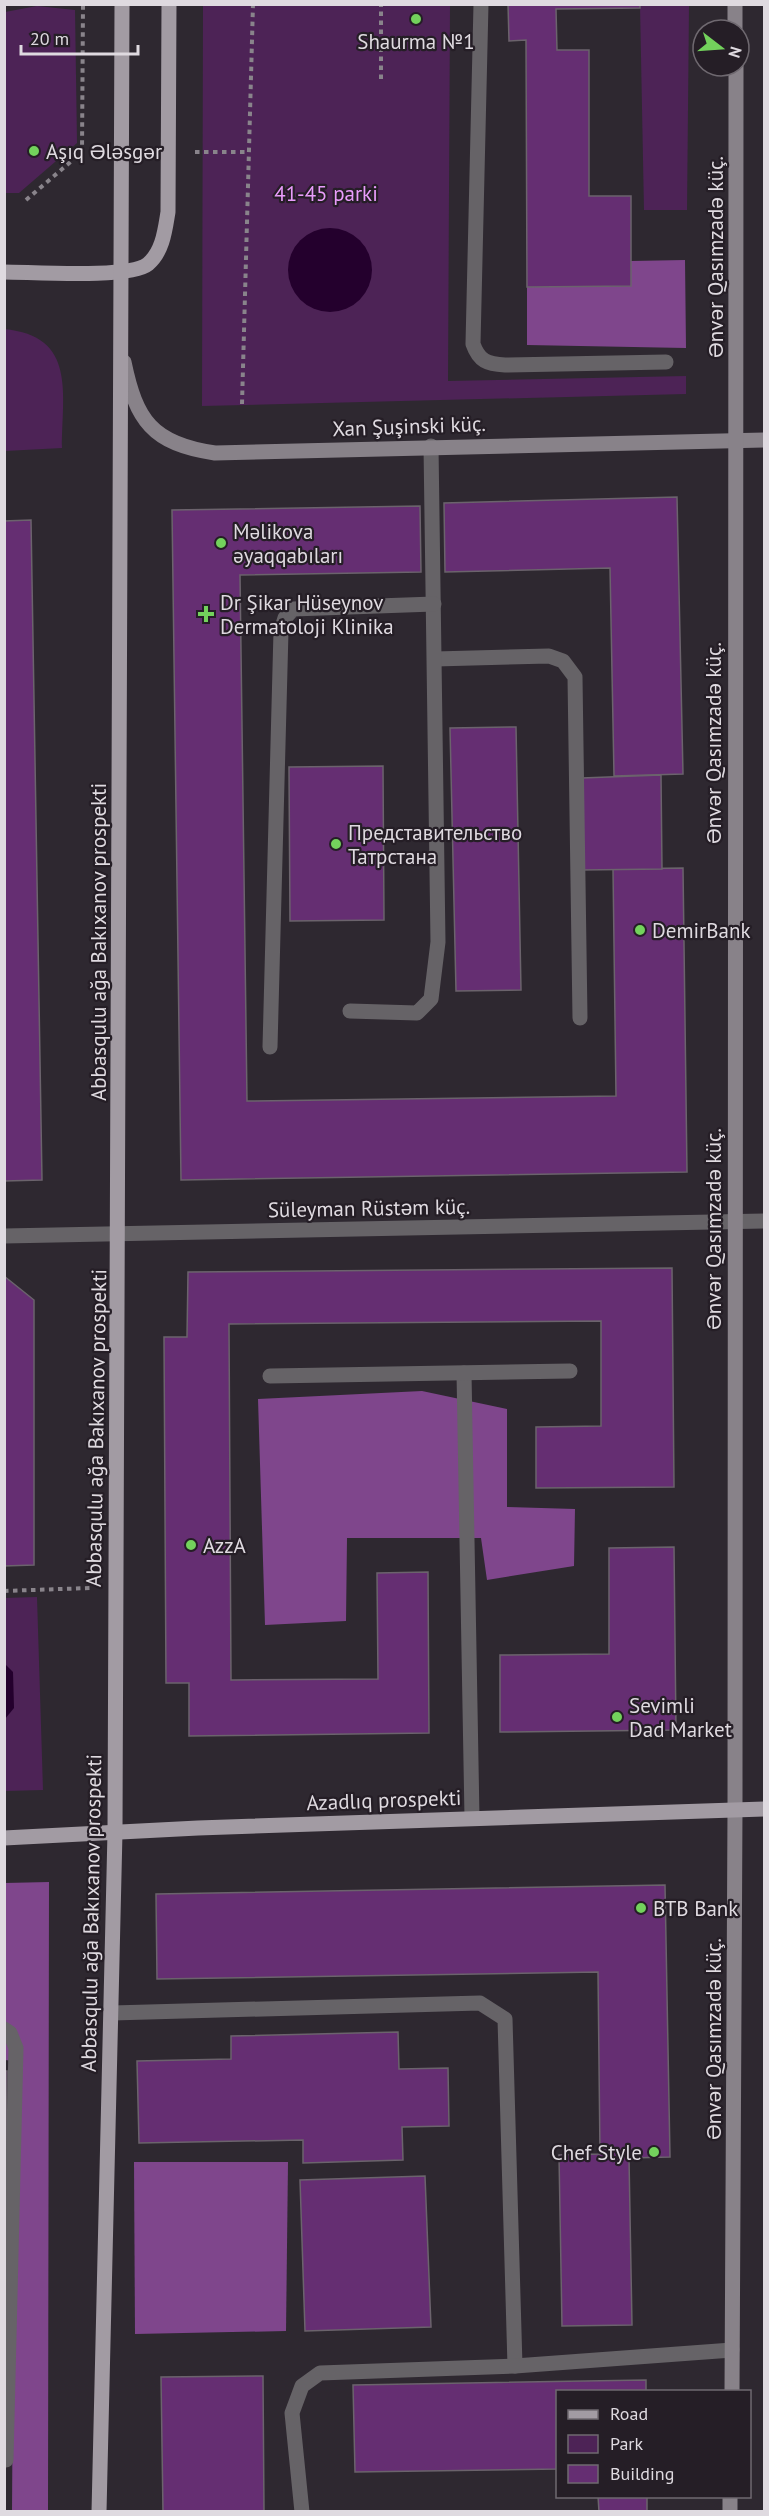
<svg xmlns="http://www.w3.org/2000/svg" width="769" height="2516" viewBox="0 0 769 2516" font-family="'PT Sans',sans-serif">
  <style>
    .green { fill: #4d2356 }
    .forest { fill: #7f468c }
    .water { fill: #24002d }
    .building { fill: #652e72; stroke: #6b636c; stroke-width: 1.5 }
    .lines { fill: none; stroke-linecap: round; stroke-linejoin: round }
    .path { stroke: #89848b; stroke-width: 4; stroke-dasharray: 4.5 4.5; stroke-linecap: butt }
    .lane { stroke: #666367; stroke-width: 15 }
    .street { stroke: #666367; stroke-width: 15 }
    .secondary { stroke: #888289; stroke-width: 15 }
    .primary { stroke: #a29ba3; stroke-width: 15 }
    .poi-dot { fill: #73d25c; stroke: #251e26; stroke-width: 2 }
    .labels { text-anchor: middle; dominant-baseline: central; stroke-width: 4.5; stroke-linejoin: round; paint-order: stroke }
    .poi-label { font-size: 21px; fill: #dfdae0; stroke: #251e26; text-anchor: start }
    .park-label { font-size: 21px; fill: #e99cfb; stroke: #251e26 }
    .street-label { font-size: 21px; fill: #dfdae0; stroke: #251e26 }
  </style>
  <rect width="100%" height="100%" fill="#2e2830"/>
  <!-- green -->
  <g class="green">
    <path d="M203 5H450L448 381 686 376V394L202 406Z"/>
    <path d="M640 5H689L687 210H644Z"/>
    <path d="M37 6 75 10 77 143 19 193H5V12Z"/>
    <path d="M4 329C77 336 62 393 62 448L5 451Z"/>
    <path d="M37 1597 43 1790 5 1791 4 1598Z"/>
  </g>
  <!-- forest -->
  <g class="forest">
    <path d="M685 260 686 348 527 345V287L631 286V261Z"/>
    <path d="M422 1391 507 1409V1507L575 1509 574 1566 487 1580 481 1538H347L346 1621 265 1625 258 1399Z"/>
    <path d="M49 1882 48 2511H12L15 2061 5 2060V1883Z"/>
    <path d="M134 2162H288L286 2331 135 2334Z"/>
  </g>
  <!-- water -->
  <g class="water">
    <circle cx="330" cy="270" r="42"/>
    <path d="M5 1664 13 1672 14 1708 5 1719Z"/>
  </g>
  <!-- building -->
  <g class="building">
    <path d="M508 4H640V8L556 9 557 50H589V196H631V286L527 287 526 40 509 41Z"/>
    <path d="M677 497 683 774 614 776 610 568 445 572 444 503Z"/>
    <path d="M420 506 421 572 240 575 247 1101 616 1096 613 869 683 868 687 1172 181 1180 172 510Z"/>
    <path d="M31 520 42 1180 4 1181V521Z"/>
    <path d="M516 727 521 990 456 991 450 728Z"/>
    <path d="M383 766 384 920 290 921 289 767Z"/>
    <path d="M661 775 662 869 581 870 582 778Z"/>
    <path d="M672 1268 674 1487 536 1488V1427L601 1426V1321L229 1324 231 1680 378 1679 377 1573 428 1572 429 1733 189 1736V1683H166L164 1337H187L188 1272Z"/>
    <path d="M4 1276 34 1300V1565L4 1566Z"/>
    <path d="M674 1547 676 1730 500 1732V1655L609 1654V1548Z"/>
    <path d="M665 1885 670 2157 629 2158 632 2325 562 2326 559 2155 600 2154 598 1972 157 1979 156 1894Z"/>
    <path d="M398 2032 399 2069 448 2068 449 2126 402 2127 403 2160 303 2163V2140L139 2143 137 2061 231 2059V2036Z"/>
    <path d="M4 2071H7L5 2278H4Z"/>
    <path d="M425 2176 431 2327 305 2331 300 2180Z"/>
    <path d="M263 2376 264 2512H163L161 2377Z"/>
    <path d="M646 2380V2392H558V2469L355 2472 353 2385Z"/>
    <path d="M598 2496H647V2512H599Z"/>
  </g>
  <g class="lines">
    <!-- path -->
    <g class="path">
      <path d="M381 79V4"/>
      <path d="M195 152H249"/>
      <path d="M26 200 82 152 83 4"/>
      <path d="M242 404 253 4"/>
      <path d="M4 1591 90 1588"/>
    </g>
    <!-- lane -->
    <g class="lane">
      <path d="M481 4 473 344C479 361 487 364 505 365L666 362"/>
      <path d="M435 659 549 656 563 661 575 677 580 1018"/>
      <path d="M350 1011 417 1013 431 999 438 942 431 446"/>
      <path d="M270 1047 281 631 285 618 293 609 434 604"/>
      <path d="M464 1373 472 1818"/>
      <path d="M270 1376 570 1371"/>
      <path d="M112 2013 480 2003 505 2019 515 2366"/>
      <path d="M4 2029 10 2033 16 2048 6 2460"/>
      <path d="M302 2512 292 2413 302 2386 320 2373 515 2366 732 2350"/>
    </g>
    <!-- street -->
    <path class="street" d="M4 1236 764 1221"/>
    <!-- secondary -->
    <g class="secondary">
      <path d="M735 4V30"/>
      <path d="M124 362C136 420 152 444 215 453L764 440"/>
      <path d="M732 2392 735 1810 736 66"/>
      <path d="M730 2512V2496"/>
    </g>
    <!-- primary -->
    <g class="primary">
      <path d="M4 272C32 272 130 279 148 264 163 251 165 230 168 212L169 4"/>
      <path d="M4 1838 198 1828 764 1809"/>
      <path d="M99 2512 115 1832 122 4"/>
    </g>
  </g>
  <!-- markers -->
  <g class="poi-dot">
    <circle cx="416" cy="19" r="6"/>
    <circle cx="34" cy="151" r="6"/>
    <circle cx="221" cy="543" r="6"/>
    <path d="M203 605h6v6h6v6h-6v6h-6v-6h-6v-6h6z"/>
    <circle cx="336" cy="844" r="6"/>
    <circle cx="640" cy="930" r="6"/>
    <circle cx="191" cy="1545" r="6"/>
    <circle cx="617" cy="1717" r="6"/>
    <circle cx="641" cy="1908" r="6"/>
    <circle cx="654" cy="2152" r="6"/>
  </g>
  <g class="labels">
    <!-- poi labels -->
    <g class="poi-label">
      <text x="416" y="41" text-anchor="middle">Shaurma №1</text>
      <text x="46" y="151">Aşıq Ələsgər</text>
      <text x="233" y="531">Mәlikova<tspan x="233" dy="24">әyaqqabıları</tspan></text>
      <text x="220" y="602">Dr Şikar Hüseynov<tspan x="220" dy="24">Dermatoloji Klinika</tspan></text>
      <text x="348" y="832">Представительство<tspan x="348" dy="24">Татрстана</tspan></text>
      <text x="652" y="930">DemirBank</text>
      <text x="203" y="1545">AzzA</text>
      <text x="629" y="1705">Sevimli<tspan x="629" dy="24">Dad Market</tspan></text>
      <text x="653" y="1908">BTB Bank</text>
      <text x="642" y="2152" text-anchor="end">Chef Style</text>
    </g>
    <!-- park labels -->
    <g class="park-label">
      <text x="326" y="193">41-45 parki</text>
    </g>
    <!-- street labels -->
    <g class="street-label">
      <text transform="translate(715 257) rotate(-90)">Ənvər Qasımzadə küç.</text>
      <text transform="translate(409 426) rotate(-2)">Xan Şuşinski küç.</text>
      <text transform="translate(713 743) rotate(-90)">Ənvər Qasımzadə küç.</text>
      <text transform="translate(98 942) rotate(-90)">Abbasqulu ağa Bakıxanov prospekti</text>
      <text transform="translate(369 1208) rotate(-1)">Süleyman Rüstəm küç.</text>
      <text transform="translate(713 1229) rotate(-90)">Ənvər Qasımzadə küç.</text>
      <text transform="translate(96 1428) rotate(-89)">Abbasqulu ağa Bakıxanov prospekti</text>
      <text transform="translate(384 1800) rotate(-2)">Azadlıq prospekti</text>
      <text transform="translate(91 1913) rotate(-89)">Abbasqulu ağa Bakıxanov prospekti</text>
      <text transform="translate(713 2039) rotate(-90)">Ənvər Qasımzadə küç.</text>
    </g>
  </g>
  <!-- border -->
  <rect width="769" height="2516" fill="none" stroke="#dfdae0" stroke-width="12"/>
  <!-- legend -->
  <rect x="556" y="2390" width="195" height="108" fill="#251e26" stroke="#6f6970" stroke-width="1.5"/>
  <rect x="568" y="2410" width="30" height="9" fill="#a29ba3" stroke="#6f6970" stroke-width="1.5"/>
  <text x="610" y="2420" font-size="18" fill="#dfdae0">Road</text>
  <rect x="568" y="2435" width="30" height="18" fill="#4d2356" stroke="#6f6970" stroke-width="1.5"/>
  <text x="610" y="2450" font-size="18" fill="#dfdae0">Park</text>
  <rect x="568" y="2465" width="30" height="18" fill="#652e72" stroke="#6f6970" stroke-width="1.5"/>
  <text x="610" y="2480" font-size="18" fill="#dfdae0">Building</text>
  <!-- north arrow -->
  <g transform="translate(721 48) rotate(107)"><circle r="28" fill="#251e26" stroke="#6f6970" stroke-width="1.5"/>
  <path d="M0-4.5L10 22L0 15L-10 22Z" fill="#73d25c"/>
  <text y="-9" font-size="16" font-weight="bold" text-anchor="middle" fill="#dfdae0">N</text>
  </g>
  <!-- scale -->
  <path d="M21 45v9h117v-9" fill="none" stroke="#dfdae0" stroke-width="3"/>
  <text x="30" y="45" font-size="18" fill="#dfdae0" stroke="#251e26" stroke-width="4.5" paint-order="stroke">20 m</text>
</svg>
